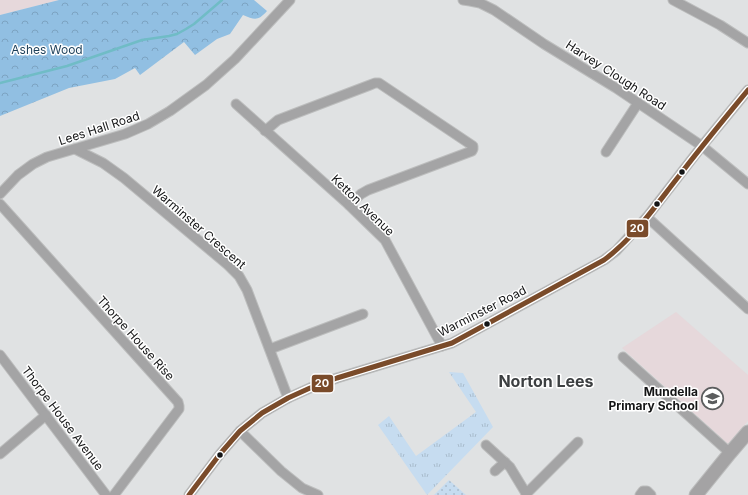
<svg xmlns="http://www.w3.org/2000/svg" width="748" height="495" viewBox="0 0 748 495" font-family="Inter,sans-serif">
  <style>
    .education { fill: #e6d8db }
    .grass { fill: url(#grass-tufts) }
    .forest { fill: url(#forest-crowns) }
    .garden { fill: url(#garden-dots) }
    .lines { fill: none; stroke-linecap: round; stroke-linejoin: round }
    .stream { stroke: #70bcc6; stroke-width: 2.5 }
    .street-casing { stroke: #bcbdbd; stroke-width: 11 }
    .secondary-casing { stroke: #bcbdbd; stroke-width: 15 }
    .street { stroke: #a4a4a5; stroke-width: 9 }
    .secondary { stroke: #a4a3a4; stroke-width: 13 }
    .bus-1-casing { stroke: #fff; stroke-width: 8 }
    .bus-1 { stroke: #7a4b2a; stroke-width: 5 }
    .bus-dot { fill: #141516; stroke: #fff; stroke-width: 1.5 }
    .labels { text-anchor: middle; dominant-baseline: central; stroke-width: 3; stroke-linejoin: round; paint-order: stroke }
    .park-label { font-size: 12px; fill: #1c3f59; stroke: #fff }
    .street-label { font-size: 12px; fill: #141516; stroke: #fff }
    .poi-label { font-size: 12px; font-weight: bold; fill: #141516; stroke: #fff; text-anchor: end }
    .district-label { font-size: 16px; font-weight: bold; fill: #3c3f41; stroke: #fff }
    .line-badge { stroke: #fff; stroke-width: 1.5 }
    .badge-label { font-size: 11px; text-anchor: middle; font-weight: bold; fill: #fff }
  </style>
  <defs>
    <pattern id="grass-tufts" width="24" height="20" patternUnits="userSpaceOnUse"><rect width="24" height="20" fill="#c6dcf0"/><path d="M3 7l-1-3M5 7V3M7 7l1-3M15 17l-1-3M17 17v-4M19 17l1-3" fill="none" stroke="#a9bccd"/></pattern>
    <pattern id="forest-crowns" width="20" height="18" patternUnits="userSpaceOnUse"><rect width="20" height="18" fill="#91bfe2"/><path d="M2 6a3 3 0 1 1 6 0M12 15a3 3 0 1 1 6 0" fill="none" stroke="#7ca3c1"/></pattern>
    <pattern id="garden-dots" width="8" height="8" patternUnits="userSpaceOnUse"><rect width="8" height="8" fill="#c6dcf0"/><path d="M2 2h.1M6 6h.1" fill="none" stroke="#a9bccd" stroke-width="1.8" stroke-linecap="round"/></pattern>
  </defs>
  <rect width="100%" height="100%" fill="#e0e2e3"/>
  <!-- education -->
  <g class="education">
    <path d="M0 0H59L0 15Z"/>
    <path d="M676 312 748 375V421L728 444 622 348Z"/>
  </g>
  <!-- grass -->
  <path class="grass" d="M449 372 463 373 493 427 427 495 378 425 389 416 416 456 476 412Z"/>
  <!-- forest -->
  <path class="forest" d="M59 0H254L267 11C258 21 255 20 243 15L230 34 217 39 195 55 184 42 140 75 135 68 115 79 69 88 0 116V15Z"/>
  <!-- garden -->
  <path class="garden" d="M449 480 466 495H434Z"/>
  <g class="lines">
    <!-- stream -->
    <path class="stream" d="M0 83 67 66 142 40 169 36 177 34 186 29 194 24 222 0"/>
    <defs>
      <g id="street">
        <path d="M463 0 470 1 480 3 494 10 544 44 616 88 702 146 748 184"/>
        <path d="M673 0 720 25 748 43"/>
        <path d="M236 104 349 205 385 240 442 346"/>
        <path d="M265 131 278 120 370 85 375 83H379L473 146V149L472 151 368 190 361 194 349 205"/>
        <path d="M75 149 103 163 124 178 228 265 239 276 247 290 288 398"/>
        <path d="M606 152 638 103"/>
        <path d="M0 194 18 175 33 164 47 157 125 134 148 124 170 111 206 85 235 59 290 0"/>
        <path d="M0 204 178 402 179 406V409L114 495"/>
        <path d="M647 217 748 309"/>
        <path d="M270 349 363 314"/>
        <path d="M0 355 106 495"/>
        <path d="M623 357 730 453"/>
        <path d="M240 431 281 471 302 488 318 495"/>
        <path d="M486 445 510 467 527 495"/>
        <path d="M0 454 46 415"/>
        <path d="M495 471 505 462"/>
        <path d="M526 494 578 442"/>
        <path d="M189 495 220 454 240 431 262 413 288 398 310 388 337 378 452 343 604 260 616 251 647 217 702 146 748 90"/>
        <path d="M640 495 643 491H647L651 495"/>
      </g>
      <path id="secondary" d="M696 495 730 453 748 432"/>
    </defs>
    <!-- street casing -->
    <use href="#street" class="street-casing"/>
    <!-- secondary casing -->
    <use href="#secondary" class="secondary-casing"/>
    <!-- street -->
    <use href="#street" class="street"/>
    <!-- secondary -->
    <use href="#secondary" class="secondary"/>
    <defs>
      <path id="bus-1" d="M189 495 220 454 240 431 262 413 288 398 310 388 337 378 452 343 604 260C634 238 656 205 679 176 701 147 725 118 748 90"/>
    </defs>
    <!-- bus-1 casing -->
    <use href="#bus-1" class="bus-1-casing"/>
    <!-- bus-1 -->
    <use href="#bus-1" class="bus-1"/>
  </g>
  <!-- icons -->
  <defs>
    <symbol id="school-ring" viewBox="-11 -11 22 22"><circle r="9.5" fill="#fff" stroke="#5b5d5e" stroke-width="1.5"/><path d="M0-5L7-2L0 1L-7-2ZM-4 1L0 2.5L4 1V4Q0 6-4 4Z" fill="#5b5d5e"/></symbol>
  </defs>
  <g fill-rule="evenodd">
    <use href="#school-ring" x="700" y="386" width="25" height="25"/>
  </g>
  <!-- markers -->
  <g class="bus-dot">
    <circle cx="682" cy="172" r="3.5"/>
    <circle cx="657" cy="204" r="3.5"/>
    <circle cx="487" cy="324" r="3.5"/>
    <circle cx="220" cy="455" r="3.5"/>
  </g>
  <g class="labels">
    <!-- park labels -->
    <g class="park-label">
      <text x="47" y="49">Ashes Wood</text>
    </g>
    <!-- street labels -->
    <g class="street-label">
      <text transform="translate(616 75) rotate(33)">Harvey Clough Road</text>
      <text transform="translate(99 128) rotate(-18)">Lees Hall Road</text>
      <text transform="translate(363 205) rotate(44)">Ketton Avenue</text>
      <text transform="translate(199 227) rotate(41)">Warminster Crescent</text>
      <text transform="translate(482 311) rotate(-27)">Warminster Road</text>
      <text transform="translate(136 338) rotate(48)">Thorpe House Rise</text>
      <text transform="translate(63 418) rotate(53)">Thorpe House Avenue</text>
    </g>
    <!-- poi labels -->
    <g class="poi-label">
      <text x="698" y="391">Mundella<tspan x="698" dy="14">Primary School</tspan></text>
    </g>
    <!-- district labels -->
    <g class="district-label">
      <text x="546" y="381">Norton Lees</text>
    </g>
  </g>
  <g class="line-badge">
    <rect x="626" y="219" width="23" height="19" rx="4" fill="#7a4b2a"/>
    <rect x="311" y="374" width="23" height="19" rx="4" fill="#7a4b2a"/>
  </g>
  <g class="badge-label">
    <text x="637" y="232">20</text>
    <text x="322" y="387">20</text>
  </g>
</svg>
